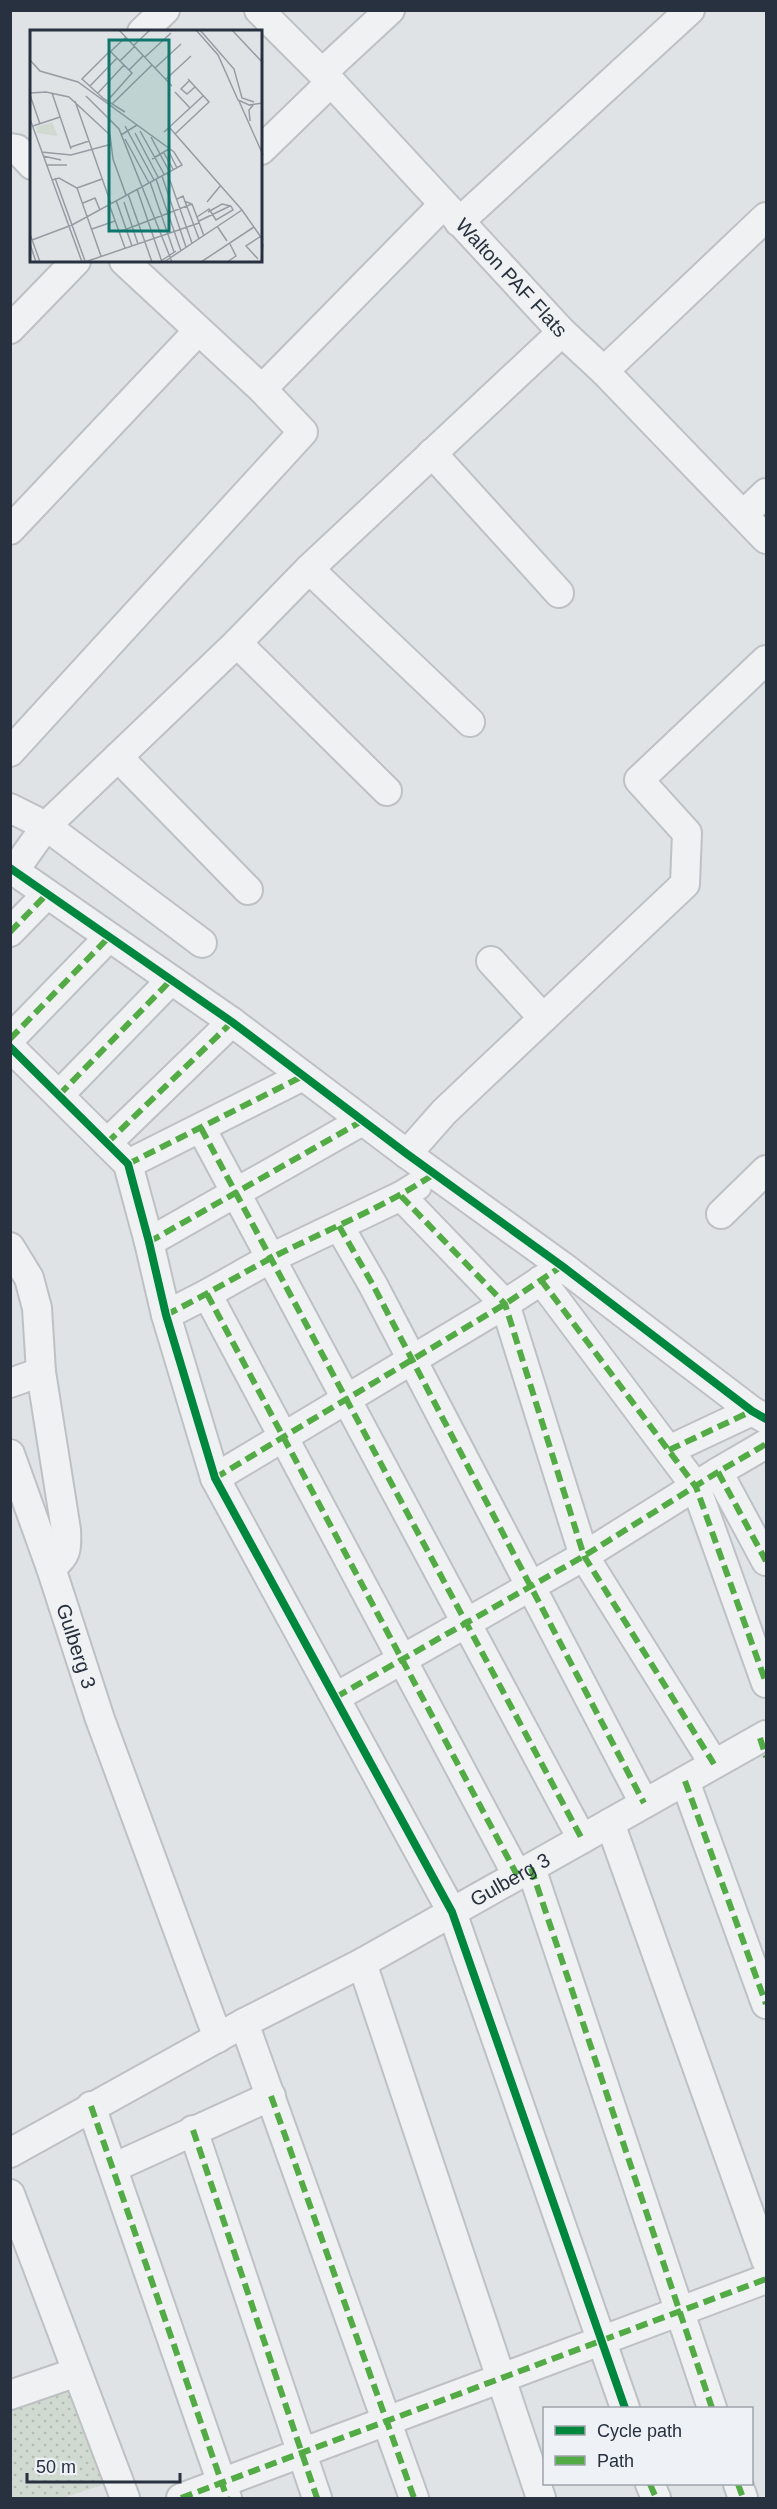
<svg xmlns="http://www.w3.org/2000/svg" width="777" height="2509" viewBox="0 0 777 2509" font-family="Helvetica,sans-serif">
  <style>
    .park { fill: url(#park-dots) }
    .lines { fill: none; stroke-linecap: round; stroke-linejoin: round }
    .minor-casing { stroke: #bec1c4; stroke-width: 32 }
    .minor { stroke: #f0f1f2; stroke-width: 28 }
    .quiet { stroke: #53ab46; stroke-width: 6; stroke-dasharray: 12 6; stroke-linecap: butt }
    .cycleway-casing { stroke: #eef1f5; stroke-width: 11 }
    .cycleway { stroke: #00873e; stroke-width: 8 }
    .labels { text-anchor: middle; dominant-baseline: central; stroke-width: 4.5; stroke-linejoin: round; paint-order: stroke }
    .street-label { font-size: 20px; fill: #27313f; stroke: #eef1f5 }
    .inset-road { fill: none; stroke: #969ca3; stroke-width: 1.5 }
    .view { fill: #0f766e; fill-opacity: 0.15; stroke: #0f766e; stroke-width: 3 }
    .inset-edge { fill: none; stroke: #27313f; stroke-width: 3 }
  </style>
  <defs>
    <pattern id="park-dots" width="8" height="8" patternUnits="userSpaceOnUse" patternTransform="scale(1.5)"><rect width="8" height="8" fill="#d1dad1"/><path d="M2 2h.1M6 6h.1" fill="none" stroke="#b3bcb4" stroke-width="1.8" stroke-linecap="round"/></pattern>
  </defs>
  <rect width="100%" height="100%" fill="#e0e3e6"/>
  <!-- park -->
  <path class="park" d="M72 2390 105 2484 63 2498H11L10 2411Z"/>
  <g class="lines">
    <defs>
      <g id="minor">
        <path id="s1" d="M259 10 331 82 562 332 604 371 766 539"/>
        <path d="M142 32 165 10"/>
        <path d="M322 73 390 10"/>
        <path d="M10 148 17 149 32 165"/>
        <path d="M261 150 331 82"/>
        <path d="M459 222 690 10"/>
        <path d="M10 329 76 261"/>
        <path d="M604 371 766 217"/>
        <path d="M262 389 443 205"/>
        <path d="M432 453 559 593"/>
        <path d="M743 515 766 493"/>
        <path d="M10 530 198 331"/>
        <path d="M309 569 470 722"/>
        <path d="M237 643 387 791"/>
        <path d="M10 752 303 432 262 389 124 261"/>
        <path d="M118 757 248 890"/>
        <path d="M10 808 46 826 202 943"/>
        <path d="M10 868 232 1022 407 1154 562 1266 752 1411 766 1419"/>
        <path d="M14 871 46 826 237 643 309 569 562 332"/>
        <path d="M10 932 47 894"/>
        <path d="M491 961 543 1018"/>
        <path d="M10 1039 109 937"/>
        <path d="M10 1047 128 1164 149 1242 166 1315 215 1478 452 1912 625 2408"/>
        <path d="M59 1095 171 980"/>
        <path d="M201 1128 582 1839"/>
        <path d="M107 1143 232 1022"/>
        <path d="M407 1154 444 1112 685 884 687 833 639 780 766 660"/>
        <path d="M128 1164 303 1076"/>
        <path d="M401 1196 505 1304 584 1556 714 1764"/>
        <path d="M721 1214 766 1170"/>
        <path d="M339 1226 373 1285 644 1803"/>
        <path d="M149 1242 362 1121"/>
        <path id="s2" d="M10 1247 29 1278 37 1308 41 1372 66 1530C67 1550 67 1555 51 1568L100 1719 218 2038"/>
        <path d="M541 1280 696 1487 766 1683"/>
        <path d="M207 1294 517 1875"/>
        <path d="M166 1315 207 1294 271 1258 401 1196 417 1186"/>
        <path d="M10 1383 41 1372"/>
        <path d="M669 1450 752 1411"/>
        <path d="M10 1454 51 1568"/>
        <path d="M718 1472 766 1561"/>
        <path d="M215 1478 505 1304 557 1270"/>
        <path d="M336 1697 584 1556 718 1472 766 1444"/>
        <path d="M685 1781 766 2004"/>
        <path d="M610 1823 766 2260"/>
        <path d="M531 1868 712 2408"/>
        <path d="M362 1963 541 2498"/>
        <path d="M244 2023 414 2498"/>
        <path d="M91 2106 227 2498"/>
        <path d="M193 2130 317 2498"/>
        <path id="s3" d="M10 2153 244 2023 362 1963 766 1735"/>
        <path d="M113 2168 271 2096"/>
        <path d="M10 2194 125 2498"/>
        <path d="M10 2395 77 2372"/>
        <path d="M650 2484 656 2498"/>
        <path d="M738 2484 743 2498"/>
        <path d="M181 2498 766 2279"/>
      </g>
    </defs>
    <!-- minor casing -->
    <use href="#minor" class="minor-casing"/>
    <!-- minor -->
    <use href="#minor" class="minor"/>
    <!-- quiet -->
    <g class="quiet">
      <path d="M10 932 47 894"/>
      <path d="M10 1039 109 937"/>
      <path d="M59 1095 171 980"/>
      <path d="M201 1128 582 1839"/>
      <path d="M107 1143 232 1022"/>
      <path d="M128 1164 303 1076"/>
      <path d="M401 1196 505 1304 584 1556 714 1764"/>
      <path d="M339 1226 373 1285 644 1803"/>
      <path d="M149 1242 362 1121"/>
      <path d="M541 1280 696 1487 766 1683"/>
      <path d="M207 1294 517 1875"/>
      <path d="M166 1315C202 1297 236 1277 271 1258 326 1230 383 1208 434 1174"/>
      <path d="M669 1450 752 1411"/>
      <path d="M718 1472 766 1561"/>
      <path d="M215 1478 505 1304 562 1266"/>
      <path d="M336 1697 584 1556 718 1472 766 1444"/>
      <path d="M760 1738 766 1757"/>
      <path d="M685 1781 766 2004"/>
      <path d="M531 1868 712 2408"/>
      <path d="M271 2096 414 2498"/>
      <path d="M91 2106 227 2498"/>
      <path d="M193 2130 317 2498"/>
      <path d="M650 2484 656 2498"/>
      <path d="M738 2484 743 2498"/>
      <path d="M181 2498 766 2279"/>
    </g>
    <defs>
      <g id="cycleway">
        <path d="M10 868 232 1022 407 1154 562 1266 752 1411 766 1419"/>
        <path d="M10 1047 128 1164 149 1242 166 1315 215 1478 452 1912 625 2408"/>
      </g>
    </defs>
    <!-- cycleway casing -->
    <use href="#cycleway" class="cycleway-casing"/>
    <!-- cycleway -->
    <use href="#cycleway" class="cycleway"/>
  </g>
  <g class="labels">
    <!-- street labels -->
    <g class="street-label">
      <text stroke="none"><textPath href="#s1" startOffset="368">Walton PAF Flats</textPath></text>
      <text stroke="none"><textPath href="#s2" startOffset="417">Gulberg 3</textPath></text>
      <text stroke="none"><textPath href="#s3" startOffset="570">Gulberg 3</textPath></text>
    </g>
  </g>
  <!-- overview -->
  <g transform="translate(30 30)">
    <rect width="232" height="232" fill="#e0e3e6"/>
    <path d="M22 92 28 106 7 103 6 97Z" fill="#d1dad1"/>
    <path class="inset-road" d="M89 0 142 56M166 0 188 25 208 70 219 75 233 73M170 0 204 39 212 68 224 72M202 0 233 33M104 15 120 0M81 21 96 7M115 27 141 3M0 30 10 41 48 52 144 122 152 135 42 195 2 210M90 31 105 16M125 38 151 14M99 40 113 26M136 49 161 26M159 51 151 59 157 64 165 57M60 56 87 28M145 62 160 78M0 63 16 62 39 67 80 105 83 129 96 165M22 63 41 119M68 63 94 35M0 65 10 94M56 66 89 99 142 232M78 70 102 43 80 21 52 49 74 69 95 82M45 71 81 174M209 71 233 125M82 74 122 35M0 89 52 232M220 91 219 80 224 74M3 96 30 87M95 96 124 150M139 97 212 180 233 210M110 101 134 144M134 102 173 66M105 103 128 147M145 104 179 72 158 49M91 105 107 95M121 107 139 141M95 109 119 153M41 117 59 111M138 120 147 138M11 122 41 125 82 114M134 123 143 139M13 126 31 130M122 129 139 119M16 135H37M137 142 162 213M132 146 156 217M25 148 55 231M126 149 151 221M22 150 29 148 47 158 71 226M120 152 144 222M47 158 72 149M107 159 132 232M98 164 122 232M147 169 153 166 169 209M86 170 102 216M154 171 162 174 167 187M94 172 108 214M177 172 191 155M53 173 65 168 70 180M79 174 95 218M178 182 192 174 201 176M169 191 200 176M187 196 197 211M62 199 85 191M89 202 162 174M0 204 10 232M174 206 167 187 179 179 186 190 203 180 201 176M0 214 6 232M228 229 216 216 231 206M131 231 146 221M55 232 169 193M134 232 212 180M171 232 224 197M197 232 206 226 200 214M231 232 233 214"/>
    <path class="view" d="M79 10H139V201H79Z"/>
    <rect width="232" height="232" class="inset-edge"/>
  </g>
  <!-- border -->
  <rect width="777" height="2509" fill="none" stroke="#27313f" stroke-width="24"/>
  <!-- legend -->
  <rect x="543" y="2407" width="210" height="78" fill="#eef1f5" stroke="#9ea4ac" stroke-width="1.5"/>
  <rect x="555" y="2426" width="30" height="9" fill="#00873e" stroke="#9ea4ac" stroke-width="1.5"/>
  <text x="597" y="2437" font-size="18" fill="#27313f">Cycle path</text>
  <rect x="555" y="2456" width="30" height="9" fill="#53ab46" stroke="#9ea4ac" stroke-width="1.5"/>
  <text x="597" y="2467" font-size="18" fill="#27313f">Path</text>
  <!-- scale -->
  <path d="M27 2473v9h153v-9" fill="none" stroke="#27313f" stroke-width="3"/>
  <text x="36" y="2473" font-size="18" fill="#27313f" stroke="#eef1f5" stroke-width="4.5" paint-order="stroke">50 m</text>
</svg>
